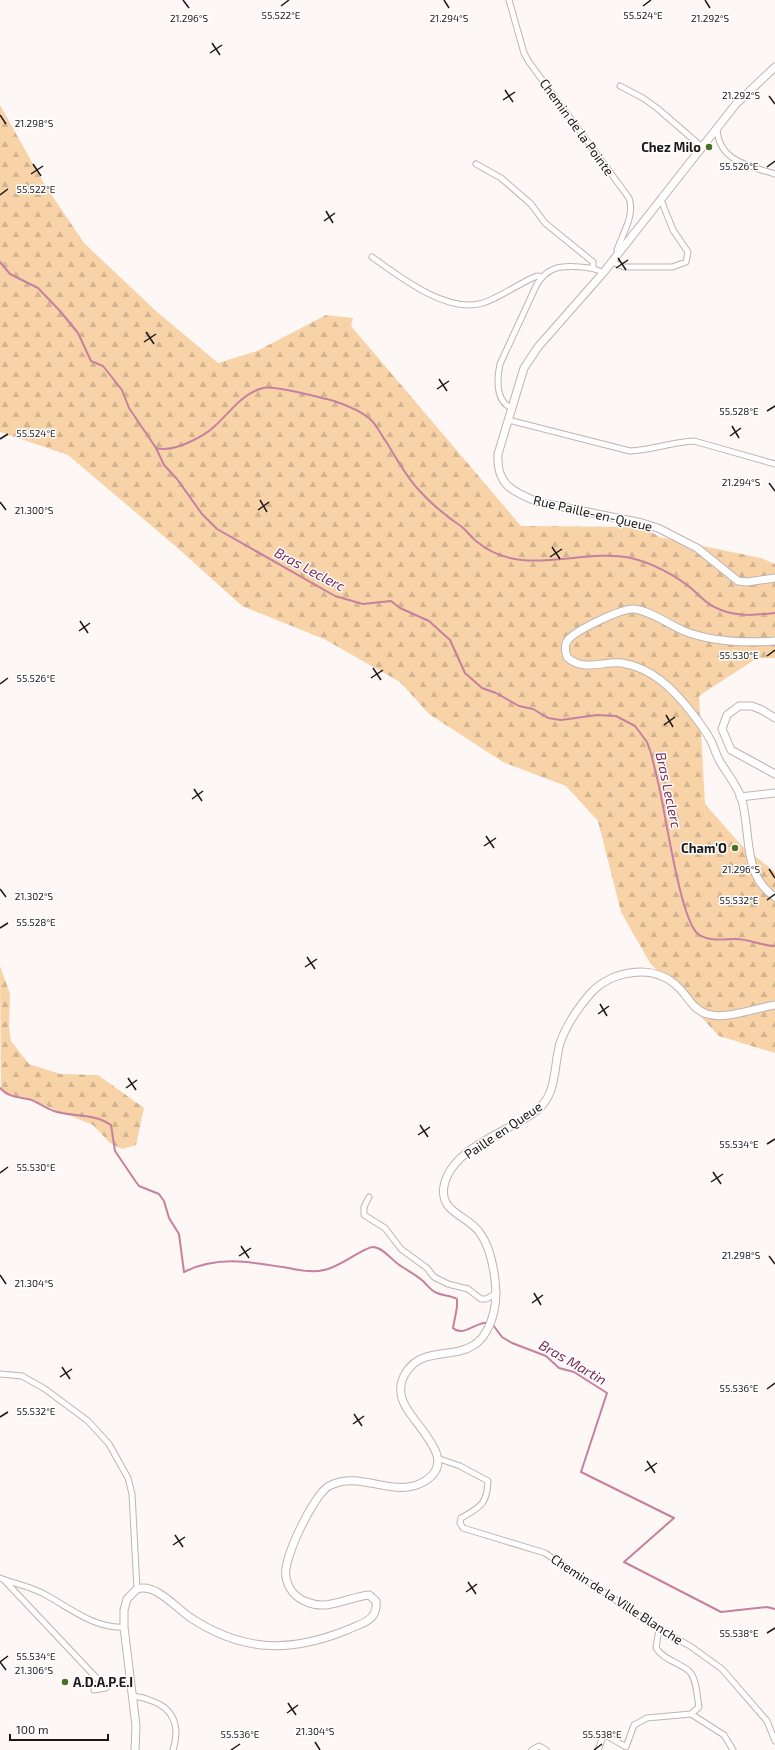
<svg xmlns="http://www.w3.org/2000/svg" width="775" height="1750" viewBox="0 0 775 1750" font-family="'Exo 2',sans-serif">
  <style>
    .forest { fill: url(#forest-firs) }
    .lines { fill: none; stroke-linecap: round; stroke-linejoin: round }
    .stream { stroke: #c7809e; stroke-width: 2 }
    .minor-casing { stroke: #c1b3b0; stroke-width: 7 }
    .secondary-casing { stroke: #c1b3b0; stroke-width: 9 }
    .minor { stroke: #fff; stroke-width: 5 }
    .secondary { stroke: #fff; stroke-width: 7 }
    .ticks { fill: none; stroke: #1d1817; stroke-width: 1.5 }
    .poi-dot { fill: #4d6e25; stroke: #fff; stroke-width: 1.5 }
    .labels { text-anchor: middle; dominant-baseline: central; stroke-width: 3; stroke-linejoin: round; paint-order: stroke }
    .street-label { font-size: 13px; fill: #1d1817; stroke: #fff }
    .poi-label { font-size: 13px; font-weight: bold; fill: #1d1817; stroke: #fff; text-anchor: end }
    .water-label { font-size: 14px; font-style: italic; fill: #7e2a54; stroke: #fff }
    .ticks-label { font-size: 10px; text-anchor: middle; fill: #1d1817; stroke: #fff; stroke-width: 3; stroke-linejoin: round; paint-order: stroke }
  </style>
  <defs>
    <pattern id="forest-firs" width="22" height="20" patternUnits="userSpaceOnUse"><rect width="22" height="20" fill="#f8d3a8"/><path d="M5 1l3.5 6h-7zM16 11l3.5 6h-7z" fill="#d4b490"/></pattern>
  </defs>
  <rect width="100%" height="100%" fill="#fdf7f6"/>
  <!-- forest -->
  <g class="forest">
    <path d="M0 105 43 182 84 243 156 311 218 363 257 351 326 315 353 318 351 326 521 526 633 527 635 521 659 537 761 558 775 564V658H757L699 696 705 804 741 845 775 872V1053L719 1036 650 963 621 912 598 821 566 786 503 762 429 714 400 682 324 639 242 606 173 544 68 455 0 432Z"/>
    <path d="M0 966 10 994 9 1027 11 1041 29 1064 60 1074 98 1075 144 1108 136 1145 122 1149 110 1143 93 1125 29 1099 12 1096 1 1089Z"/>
  </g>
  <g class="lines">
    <!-- stream -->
    <g class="stream">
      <path d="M0 262 10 274 38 288 60 311 78 333 91 361 103 366 122 390 129 408 156 448C173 453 203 437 215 426 230 412 243 393 263 388 275 385 321 398 334 401 346 405 361 411 370 419 377 425 381 435 387 443 396 458 405 474 417 488 426 498 435 507 446 515 451 520 458 523 463 528 468 532 471 537 476 541 522 580 579 547 631 558 652 563 675 575 692 589 701 597 709 606 721 610 739 617 757 615 775 613"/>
      <path d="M156 448 164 465 177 479 202 514 217 529 335 596 363 604 391 601 400 608 429 621 440 631 450 640 465 673 482 688 496 693 519 706 533 709 548 718 561 720 597 715 616 716 635 726 647 742 651 753C653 763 656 772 658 782 665 809 680 920 698 934 709 942 724 939 736 939 749 939 762 946 775 946"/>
      <path d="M0 1088C8 1097 17 1097 28 1099 37 1101 45 1108 54 1111 72 1117 94 1113 111 1125L115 1151 136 1182 139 1186 159 1194 164 1201 169 1218 179 1234 184 1272C218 1255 252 1262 288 1268 300 1270 312 1273 324 1270 339 1268 364 1247 373 1247 382 1247 391 1259 398 1264 406 1270 415 1274 423 1281 427 1285 431 1291 437 1293 443 1296 451 1295 457 1299V1307L453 1328C464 1338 477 1320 489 1323"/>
      <path d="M493 1325 502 1337 512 1343 546 1356 559 1368 574 1372 607 1393 581 1472 674 1518 624 1562 721 1612 767 1607 775 1609"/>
    </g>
    <defs>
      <g id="minor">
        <path d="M509 0 524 53 529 62 629 198C635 215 623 233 617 250L619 253"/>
        <path d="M620 86 643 98 657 108 702 147"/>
        <path d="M717 128C718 161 749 166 775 174"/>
        <path d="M476 164 501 178 531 204 545 223 593 262V268"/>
        <path d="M372 257C400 277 447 314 483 303 496 299 516 286 530 279L537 276 542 277"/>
        <path d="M612 262 624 267H672L686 262 688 252 673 230 661 200"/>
        <path d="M512 408C495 402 497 378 500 364L537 284C542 277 546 272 554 269 564 265 594 266 603 273"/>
        <path d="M508 420 630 451C652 450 672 442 694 441L775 464"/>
        <path d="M369 1197 364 1207V1215L385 1228 401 1249 427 1268 434 1277 448 1284 468 1289 481 1299H486L497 1293"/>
        <path d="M0 1374 22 1376 45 1389 88 1421 109 1444 128 1478 132 1494 137 1589"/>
        <path d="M437 1458 460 1466 488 1481C487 1505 480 1507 461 1518L460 1523 463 1528 545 1553 656 1627 690 1646 722 1669 767 1721 775 1741"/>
        <path d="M0 1578C15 1584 32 1587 46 1595 70 1608 95 1629 124 1627"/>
        <path d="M4 1580 106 1688 94 1690"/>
        <path d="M134 1697C140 1696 146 1699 152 1701 175 1709 180 1728 173 1750"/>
        <path d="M691 1714 724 1735 733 1750"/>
        <path d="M532 1750 539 1746 546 1750"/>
        <path d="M598 1750 604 1734 626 1747 634 1725 647 1718 691 1714 699 1707C697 1697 697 1679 689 1671 678 1662 664 1660 656 1648L659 1629"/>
      </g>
      <g id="secondary">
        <path d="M775 67 736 104 603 273 538 347 524 368 498 454C496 484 512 492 538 502L642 523 658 528 697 548 738 581 747 582 775 578"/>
        <path d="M775 641C746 643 712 642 684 631 668 624 651 611 634 609 622 608 576 630 568 640 564 645 565 651 567 657 582 672 603 661 622 663 653 668 674 690 692 713 699 722 706 731 711 741 714 747 716 754 719 760 726 772 736 784 741 797 752 832 741 874 775 897"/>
        <path d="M775 718 762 710 752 706H739L727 715 722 729 731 750 775 774"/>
        <path d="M740 797 775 793"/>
        <path d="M135 1750 136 1726 124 1627V1610L127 1599 137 1589C156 1583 176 1608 191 1618 243 1652 290 1653 347 1630 362 1623 378 1621 376 1601L369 1595C348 1597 328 1611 307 1602 296 1598 288 1589 286 1577 282 1560 314 1494 329 1486 360 1469 395 1500 425 1481 464 1457 402 1419 401 1393 400 1386 402 1378 407 1371 423 1347 453 1359 474 1345 486 1337 491 1324 494 1311 499 1290 493 1251 480 1233 468 1215 439 1213 444 1186 451 1148 508 1132 535 1112 558 1095 553 1068 560 1043 566 1026 578 1008 590 994 611 970 654 963 678 987 688 996 693 1010 707 1014 726 1020 756 1008 775 1005"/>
      </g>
    </defs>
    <!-- minor casing -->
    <use href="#minor" class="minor-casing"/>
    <!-- secondary casing -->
    <use href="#secondary" class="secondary-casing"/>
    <!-- minor -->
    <use href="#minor" class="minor"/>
    <!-- secondary -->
    <use href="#secondary" class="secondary"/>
  </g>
  <!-- ticks -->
  <path class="ticks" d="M183 0 189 8M444 0 449 8M705 0 710 8M281 6 289 0M643 6 651 0M212 43 220 55M210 53 222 45M505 90 513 102M769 96 775 104M503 100 515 92M0 115 6 124M33 164 41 176M767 167 775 161M31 174 43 166M0 195 8 189M326 211 333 223M324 221 335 213M618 258 626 270M616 268 628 260M146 332 154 344M144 342 156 334M439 379 447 391M437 389 449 381M767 411 775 406M732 426 739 438M730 436 741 428M0 439 8 434M769 483 775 491M260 500 267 512M0 502 6 510M258 510 269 502M552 547 560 559M550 557 562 549M80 621 88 633M79 631 90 623M767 656 775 650M373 668 381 680M371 678 383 670M0 684 8 678M666 715 673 727M664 725 675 717M194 789 202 801M192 799 203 791M486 836 494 848M484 846 496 838M769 869 775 878M0 889 6 897M767 900 775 894M0 928 8 923M307 957 315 969M305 967 317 959M600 1004 607 1016M598 1014 609 1006M128 1078 136 1090M126 1088 137 1080M420 1125 428 1137M418 1135 430 1127M767 1144 775 1139M713 1172 721 1184M0 1173 8 1167M711 1182 723 1174M241 1246 249 1258M239 1256 251 1248M769 1256 775 1264M0 1275 6 1284M534 1293 541 1305M532 1303 543 1295M62 1367 70 1379M60 1377 72 1369M767 1389 775 1383M354 1414 362 1426M0 1417 8 1412M353 1424 364 1416M647 1461 655 1473M645 1471 657 1463M175 1535 183 1547M173 1545 185 1537M468 1582 476 1594M466 1592 477 1584M767 1633 775 1628M0 1662 8 1656M0 1662 6 1670M288 1703 296 1715M287 1713 298 1705M315 1742 320 1750M231 1750 240 1744M594 1750 602 1744"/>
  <!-- markers -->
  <g class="poi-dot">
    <circle cx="709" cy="147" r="4"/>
    <circle cx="735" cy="848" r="4"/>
    <circle cx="65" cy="1682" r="4"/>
  </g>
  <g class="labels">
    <!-- street labels -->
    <g class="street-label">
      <text transform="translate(577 127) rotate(54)">Chemin de la Pointe</text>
      <text transform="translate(593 513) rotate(13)">Rue Paille-en-Queue</text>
      <text transform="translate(503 1130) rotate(-34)">Paille en Queue</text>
      <text transform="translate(617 1599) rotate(33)">Chemin de la Ville Blanche</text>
    </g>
    <!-- poi labels -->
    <g class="poi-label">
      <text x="701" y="147">Chez Milo</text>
      <text x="727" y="848">Cham'O</text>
      <text x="73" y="1682" text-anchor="start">A.D.A.P.E.I</text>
    </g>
    <!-- water labels -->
    <g class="water-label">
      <text transform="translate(310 569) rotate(28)">Bras Leclerc</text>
      <text transform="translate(669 790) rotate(78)">Bras Leclerc</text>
      <text transform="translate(573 1362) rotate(30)">Bras Martin</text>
    </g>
  </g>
  <g class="ticks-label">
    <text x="281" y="19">55.522°E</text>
    <text x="643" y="19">55.524°E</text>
    <text x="189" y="22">21.296°S</text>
    <text x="449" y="22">21.294°S</text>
    <text x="710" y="22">21.292°S</text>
    <text x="741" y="99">21.292°S</text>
    <text x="34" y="127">21.298°S</text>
    <text x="739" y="170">55.526°E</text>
    <text x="36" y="193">55.522°E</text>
    <text x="739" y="415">55.528°E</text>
    <text x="36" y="437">55.524°E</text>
    <text x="741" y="486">21.294°S</text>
    <text x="34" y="514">21.300°S</text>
    <text x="739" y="659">55.530°E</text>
    <text x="36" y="682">55.526°E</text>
    <text x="741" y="873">21.296°S</text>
    <text x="34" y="900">21.302°S</text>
    <text x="739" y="904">55.532°E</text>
    <text x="36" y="926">55.528°E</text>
    <text x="739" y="1148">55.534°E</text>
    <text x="36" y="1171">55.530°E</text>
    <text x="741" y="1259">21.298°S</text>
    <text x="34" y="1287">21.304°S</text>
    <text x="739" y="1392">55.536°E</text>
    <text x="36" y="1415">55.532°E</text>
    <text x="739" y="1637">55.538°E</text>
    <text x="36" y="1660">55.534°E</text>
    <text x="34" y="1674">21.306°S</text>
    <text x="315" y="1735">21.304°S</text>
    <text x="240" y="1738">55.536°E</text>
    <text x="602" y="1738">55.538°E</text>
  </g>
  <!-- scale -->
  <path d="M10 1734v6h98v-6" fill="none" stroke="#1d1817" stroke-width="2"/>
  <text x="16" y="1734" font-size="12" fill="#1d1817" stroke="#ffffff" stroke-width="3" paint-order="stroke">100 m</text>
</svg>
